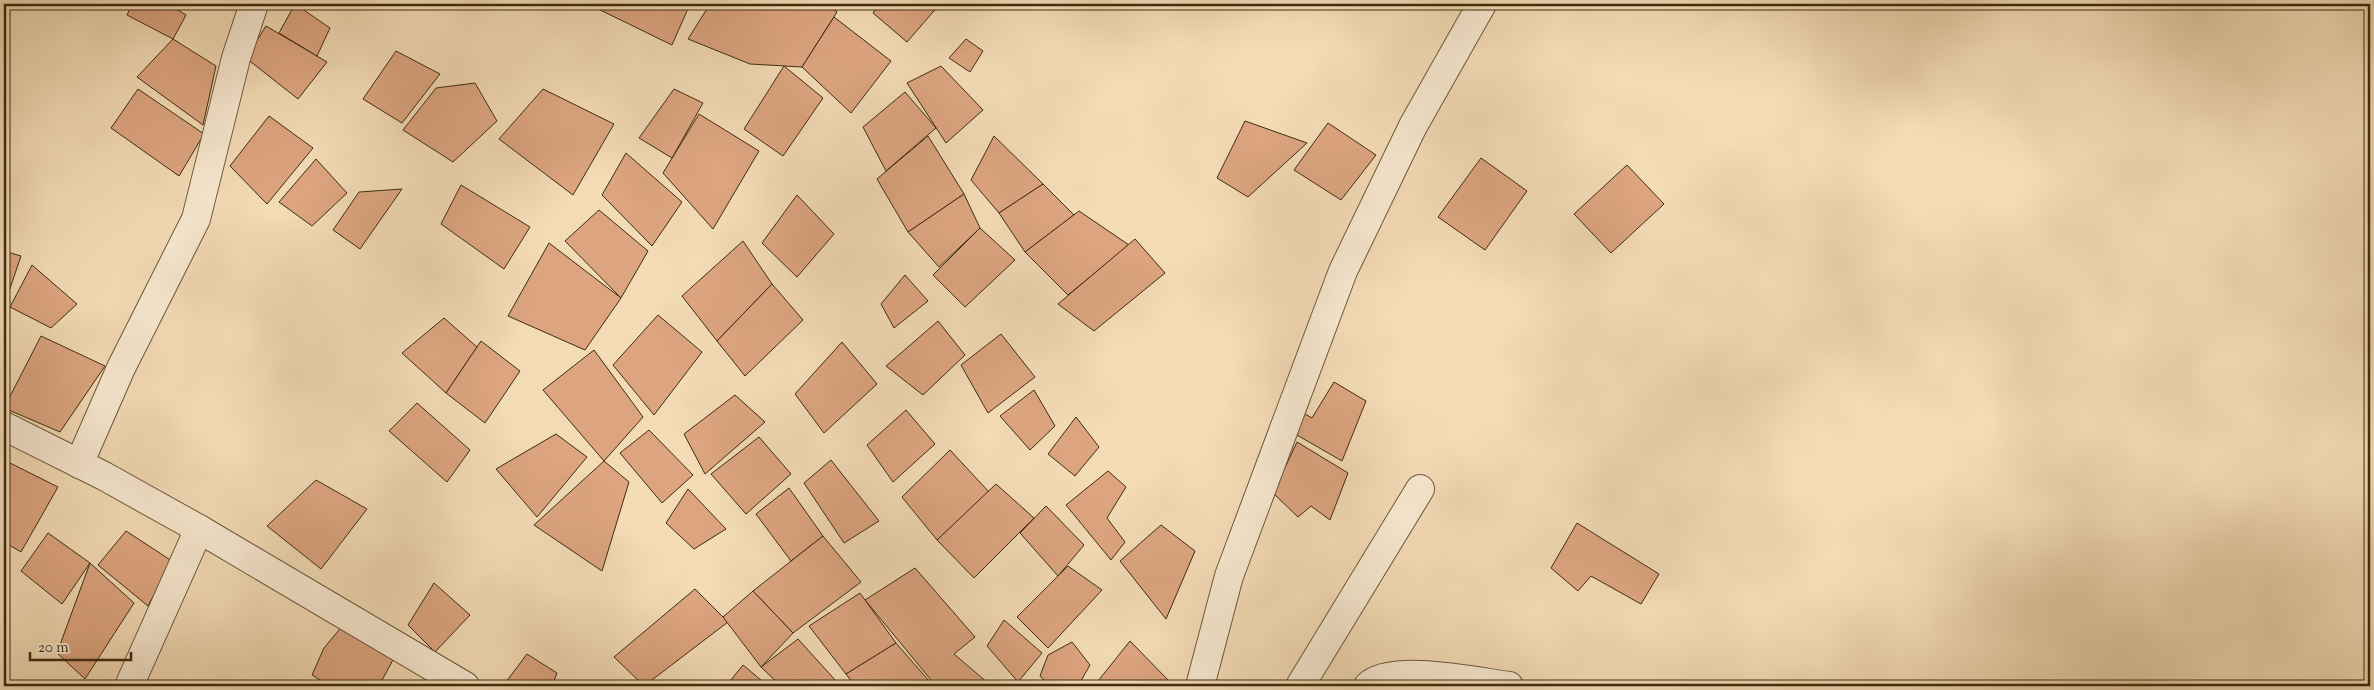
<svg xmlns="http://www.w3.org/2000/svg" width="2374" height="690" viewBox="0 0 2374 690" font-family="'Sorts Mill Goudy',serif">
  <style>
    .building { fill: #dca580; stroke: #3e2c11 }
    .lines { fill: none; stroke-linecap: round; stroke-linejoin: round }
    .minor-casing { stroke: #6b583a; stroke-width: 30 }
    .minor { stroke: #f7e8d0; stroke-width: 28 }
  </style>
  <rect width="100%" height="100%" fill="#f3dbb6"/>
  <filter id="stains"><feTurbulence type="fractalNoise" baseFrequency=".004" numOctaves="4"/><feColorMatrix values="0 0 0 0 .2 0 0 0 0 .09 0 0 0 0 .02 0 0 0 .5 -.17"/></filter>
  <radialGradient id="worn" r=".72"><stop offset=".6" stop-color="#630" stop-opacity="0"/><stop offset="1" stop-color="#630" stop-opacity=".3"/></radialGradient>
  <!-- building -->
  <g class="building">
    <path d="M132 4H168L186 15 173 39 127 15Z"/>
    <path d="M295 4 330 28 317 56 279 33Z"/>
    <path d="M588 4H690L672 45Z"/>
    <path d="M710 4H827L837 12 802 67 750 64 688 39Z"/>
    <path d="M879 4H940L907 42 873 13Z"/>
    <path d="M834 17 891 61 851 113 802 67Z"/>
    <path d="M266 26 327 62 298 99 246 58Z"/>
    <path d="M173 39 216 66 203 125 137 77Z"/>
    <path d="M966 39 983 51 970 72 949 58Z"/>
    <path d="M396 51 440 74 402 123 363 99Z"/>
    <path d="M784 66 823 98 783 156 744 129Z"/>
    <path d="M941 66 983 110 946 143 907 83Z"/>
    <path d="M475 83 497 121 453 162 403 130 436 88Z"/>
    <path d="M138 89 204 134 179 176 111 128Z"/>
    <path d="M543 89 614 124 573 195 499 139Z"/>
    <path d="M674 89 703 103 672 158 639 138Z"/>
    <path d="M905 92 936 128 886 171 863 127Z"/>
    <path d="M699 114 759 151 713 229 663 173Z"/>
    <path d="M269 116 313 148 267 204 230 166Z"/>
    <path d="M1245 121 1307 143 1248 197 1217 178Z"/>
    <path d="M1328 123 1376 155 1341 200 1294 170Z"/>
    <path d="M928 136 964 194 908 232 877 179Z"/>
    <path d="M994 136 1043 184 999 213 971 180Z"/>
    <path d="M626 153 682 202 652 246 602 195Z"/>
    <path d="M1481 158 1527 191 1485 250 1438 217Z"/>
    <path d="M316 159 347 193 312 226 279 202Z"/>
    <path d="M1627 165 1664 204 1611 253 1574 214Z"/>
    <path d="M1043 184 1074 215 1025 252 999 213Z"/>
    <path d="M461 185 530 227 504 269 441 224Z"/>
    <path d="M402 189 360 249 333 230 359 192Z"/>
    <path d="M964 194 980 228 939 267 908 232Z"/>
    <path d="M797 195 834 234 797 277 762 243Z"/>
    <path d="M599 210 648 251 621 298 565 241Z"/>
    <path d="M1079 211 1129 245 1068 295 1025 252Z"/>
    <path d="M980 228 1015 260 965 307 933 275Z"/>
    <path d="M1135 239 1165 273 1094 331 1058 304Z"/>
    <path d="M743 241 772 284 717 341 682 296Z"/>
    <path d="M549 243 621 298 585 350 508 316Z"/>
    <path d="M4 251 21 256 4 306Z"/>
    <path d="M32 265 77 304 51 328 10 307Z"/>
    <path d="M905 275 928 301 894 328 881 304Z"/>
    <path d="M772 284 803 320 745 376 717 341Z"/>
    <path d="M658 315 702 352 654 415 613 365Z"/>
    <path d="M444 318 477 347 446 393 402 353Z"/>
    <path d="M938 321 965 355 923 395 886 366Z"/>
    <path d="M1001 334 1035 377 988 413 961 365Z"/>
    <path d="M41 336 105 366 60 432 4 408Z"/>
    <path d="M481 341 520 371 485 423 446 393Z"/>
    <path d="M842 342 877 384 824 433 795 394Z"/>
    <path d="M594 350 643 417 604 461 543 390Z"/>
    <path d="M1334 382 1366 401 1342 461 1290 431 1300 411 1312 418Z"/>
    <path d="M1034 390 1055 426 1030 450 1000 416Z"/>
    <path d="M735 395 765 422 705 474 684 434Z"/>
    <path d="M417 403 470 450 447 482 389 431Z"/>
    <path d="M906 410 935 444 893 482 867 445Z"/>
    <path d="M1076 417 1099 447 1075 476 1048 454Z"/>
    <path d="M649 430 693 475 662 503 620 453Z"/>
    <path d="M556 434 587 457 537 517 496 469Z"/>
    <path d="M759 437 791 474 746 514 711 474Z"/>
    <path d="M1297 442 1348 473 1330 520 1311 506 1298 517 1273 493Z"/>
    <path d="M950 450 989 492 937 540 902 497Z"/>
    <path d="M4 460 58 487 21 552 4 542Z"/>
    <path d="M831 460 879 521 844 543 804 483Z"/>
    <path d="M604 461 629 482 602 571 534 525Z"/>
    <path d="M1108 471 1126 487 1107 518 1125 542 1111 560 1066 505Z"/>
    <path d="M316 480 367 509 321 569 267 526Z"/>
    <path d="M996 484 1034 518 974 578 937 540Z"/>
    <path d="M789 488 823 536 791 561 756 514Z"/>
    <path d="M688 489 726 529 694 549 666 523Z"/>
    <path d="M1046 506 1084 545 1058 576 1020 533Z"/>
    <path d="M1577 523 1659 574 1641 604 1591 576 1578 591 1551 568Z"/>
    <path d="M1161 525 1195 551 1166 619 1120 561Z"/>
    <path d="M126 531 172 561 148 606 98 565Z"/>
    <path d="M48 533 90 563 62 604 21 571Z"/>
    <path d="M823 536 861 582 793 633 753 591Z"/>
    <path d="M90 563 134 603 85 679 57 653Z"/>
    <path d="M1068 566 1102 590 1048 648 1017 617Z"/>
    <path d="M915 568 975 637 954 654 988 683 984 686H936L865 600Z"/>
    <path d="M434 583 470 615 435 652 408 625Z"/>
    <path d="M695 589 728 622 644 686 614 657Z"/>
    <path d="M753 591 793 633 761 667 723 617Z"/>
    <path d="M860 593 896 643 846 674 809 626Z"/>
    <path d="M1004 620 1042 653 1018 682 987 646Z"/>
    <path d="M344 624 395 656 379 686H330L312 675 324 648Z"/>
    <path d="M798 639 836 681 829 686H781L761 667Z"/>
    <path d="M1130 641 1170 682 1165 686H1094Z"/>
    <path d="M1072 642 1090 665 1078 686H1050L1040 676 1048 655Z"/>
    <path d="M896 643 930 682 924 686H855L846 674Z"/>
    <path d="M527 654 557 673 552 686H503Z"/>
    <path d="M743 665 768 686H726Z"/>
  </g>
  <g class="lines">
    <defs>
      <g id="minor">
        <path d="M4 426 104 476 199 529 465 686"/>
        <path d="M79 464 121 368 196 219 236 58 254 4"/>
        <path d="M129 686 199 529"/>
        <path d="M1200 686 1229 576 1343 271 1413 126 1482 4"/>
        <path d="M1300 686 1420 489"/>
        <path d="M1368 686C1390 663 1478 682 1509 686"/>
      </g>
    </defs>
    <!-- minor casing -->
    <use href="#minor" class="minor-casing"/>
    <!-- minor -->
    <use href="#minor" class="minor"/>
  </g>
  <!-- margin -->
  <rect width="2374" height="690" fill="none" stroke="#f3dbb6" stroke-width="20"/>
  <rect x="5" y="5" width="2364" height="680" fill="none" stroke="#3e2c11" stroke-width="2.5"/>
  <rect x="10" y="10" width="2354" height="670" fill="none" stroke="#3e2c11"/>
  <!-- scale -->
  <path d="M30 652v8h101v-8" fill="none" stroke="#3e2c11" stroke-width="2.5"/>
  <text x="38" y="652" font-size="15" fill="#3e2c11" stroke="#f7e8d0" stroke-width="4" paint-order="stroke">20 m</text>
  <rect width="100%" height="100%" filter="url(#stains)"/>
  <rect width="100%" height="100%" fill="url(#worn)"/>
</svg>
